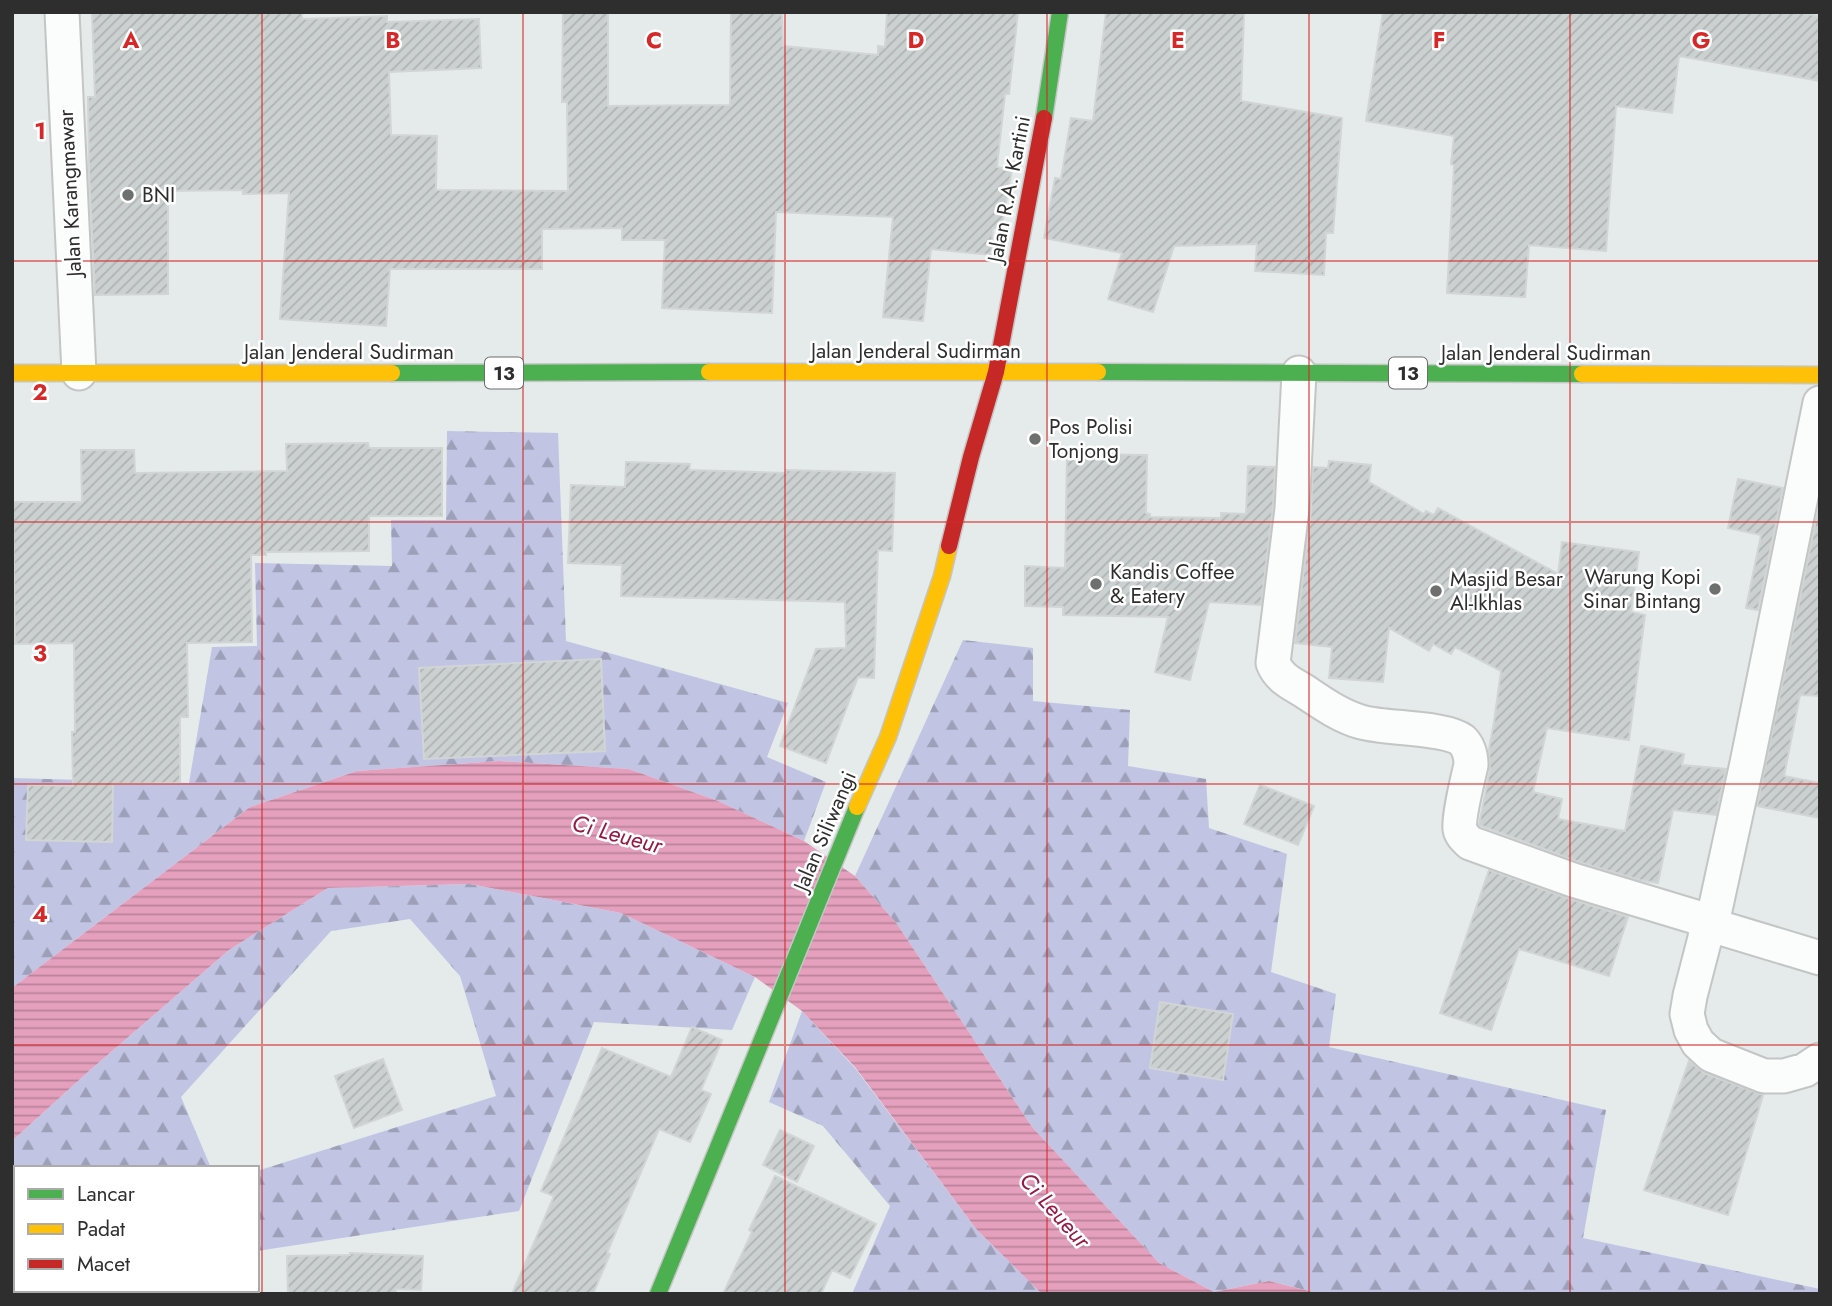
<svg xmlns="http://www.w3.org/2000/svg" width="1832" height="1306" viewBox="0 0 1832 1306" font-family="Jost,sans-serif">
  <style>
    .forest { fill: url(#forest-firs) }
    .water { fill: url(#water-rules) }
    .building { fill: url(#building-hatch); stroke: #d1d5d5; stroke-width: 2 }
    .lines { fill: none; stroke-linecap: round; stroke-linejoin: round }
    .street-casing { stroke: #c4c5c5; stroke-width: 37 }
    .fast-casing { stroke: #c4c5c5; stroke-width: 19 }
    .slow-casing { stroke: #c4c5c5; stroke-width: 19 }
    .jam-casing { stroke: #c4c5c5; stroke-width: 19 }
    .street { stroke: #fbfcfc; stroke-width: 33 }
    .fast { stroke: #4caf50; stroke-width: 16 }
    .slow { stroke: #ffc107; stroke-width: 16 }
    .jam { stroke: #c62828; stroke-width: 16 }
    .grid { fill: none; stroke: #d62828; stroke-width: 2; stroke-opacity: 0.55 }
    .poi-dot { fill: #6e7070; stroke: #fff; stroke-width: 2.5 }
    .labels { text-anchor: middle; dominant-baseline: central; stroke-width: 5; stroke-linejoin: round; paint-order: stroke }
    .shield { fill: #fff; stroke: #6d6d6d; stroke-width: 2 }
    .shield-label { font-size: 19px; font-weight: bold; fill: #2e2e2e }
    .street-label { font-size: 21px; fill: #2e2e2e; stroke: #fff }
    .poi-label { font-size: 21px; fill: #2e2e2e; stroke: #fff; text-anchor: start }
    .water-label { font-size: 23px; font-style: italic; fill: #951b44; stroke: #fff }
    .grid-label { font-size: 23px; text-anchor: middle; font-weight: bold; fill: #d62828; stroke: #fff; stroke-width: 5; stroke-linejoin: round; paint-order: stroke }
  </style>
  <defs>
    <pattern id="forest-firs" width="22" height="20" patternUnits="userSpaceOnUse" patternTransform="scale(1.75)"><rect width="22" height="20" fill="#c1c5e3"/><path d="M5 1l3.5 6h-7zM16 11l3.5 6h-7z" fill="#9da0b8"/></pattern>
    <pattern id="water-rules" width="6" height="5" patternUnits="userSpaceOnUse" patternTransform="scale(1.75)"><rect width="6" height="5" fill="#e5a0bd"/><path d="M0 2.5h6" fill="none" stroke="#ba839a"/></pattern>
    <pattern id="building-hatch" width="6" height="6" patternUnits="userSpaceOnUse" patternTransform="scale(1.75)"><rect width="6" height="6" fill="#cbd0d0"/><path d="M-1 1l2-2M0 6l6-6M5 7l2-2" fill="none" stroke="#afb3b3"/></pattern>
  </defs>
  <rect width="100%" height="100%" fill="#e5eaea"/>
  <!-- forest -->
  <g class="forest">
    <path d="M447 431 558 433 566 641 788 703 767 757 826 782 804 841 718 801 629 769 499 761 357 771 250 807 12 988V778L189 783 212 647 257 646 255 563 392 566 391 520H446Z"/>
    <path d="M963 640 1033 648V701L1130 710 1128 766 1206 779 1209 828 1287 854 1271 972 1336 994 1329 1047 1606 1110 1583 1238 1820 1289V1294H1321L1269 1281 1214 1292 1159 1263 1032 1127 897 924 855 876Z"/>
    <path d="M470 884 621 913 755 977 732 1030 594 1022 519 1211 257 1251V1171L496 1096 460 976 410 919 331 931 181 1097 211 1168H16V1290H77V1294H12V1141L89 1071 229 950 328 888Z"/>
    <path d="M802 1011 855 1068 977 1230 1042 1294H852L890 1206 823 1126 769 1102Z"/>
  </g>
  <!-- water -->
  <path class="water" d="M499 761 629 769 718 801 804 841 855 876 897 924 1032 1127 1159 1263 1214 1292 1269 1281 1321 1294H1042L977 1230 855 1067 802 1011 755 977 621 913 470 884 328 888 229 950 89 1071 12 1141V988L250 807 357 771Z"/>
  <!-- building -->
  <g class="building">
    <path d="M92 12H302V19L387 16V22L479 19 481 68 389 72 391 135 437 136 436 190 568 191 567 102H562L563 12H608V106L730 105 731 12H782L783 46 878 55V46L885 47 887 12H1018L1009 94H1005L997 167 1012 170 1001 229 993 228 991 255 931 249 923 321 883 317 893 217 776 212 772 313 662 308 665 240H622V228L542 229V269H390L386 326 280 319 289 193 243 194V190L168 191V294L95 295 89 169 88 97H95Z"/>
    <path d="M1106 12H1244L1241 101 1342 118 1333 233H1326L1324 275 1255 271 1257 244 1174 246 1153 312 1108 299 1122 253 1044 238 1055 178 1061 179 1071 118 1093 121Z"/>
    <path d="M1383 12H1797L1820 16V81L1679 56 1672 113 1616 106 1606 251 1529 245 1525 297 1447 293 1454 165 1451 164 1454 136 1366 121Z"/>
    <path d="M368 443 369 448H442V516H369V551L266 552V555H251L252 642 187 643 188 717H180V783L113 784 112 842 26 840 28 785 73 786 72 732H75L74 643 15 644 13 502H82L81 450H134L135 473 287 471 286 444Z"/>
    <path d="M1067 454 1147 455 1146 513 1150 514V517L1221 518V513L1246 514 1248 466 1275 467 1273 507 1261 605 1209 602 1190 680 1155 672 1168 617 1063 615V607L1025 606V566L1065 568Z"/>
    <path d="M1329 461 1371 465 1369 482 1424 514 1426 511 1434 515 1438 508 1558 574 1562 542 1639 552 1631 612 1645 615 1629 740 1547 728 1533 792 1562 799 1558 819 1625 831 1641 746 1684 754 1682 765 1726 769 1716 815 1673 810 1658 883 1640 880 1579 862 1479 825 1490 769 1489 749 1494 722 1501 671 1455 647 1451 654 1433 644 1429 651 1389 628 1383 682 1329 678 1332 647 1295 643 1311 511 1313 467 1328 468Z"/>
    <path d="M626 462 690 464 689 470 786 473V470L895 473 892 551 878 550 874 678 858 677 826 763 780 746 816 649 846 648 845 602 621 596 622 565 568 563 571 485 625 487Z"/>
    <path d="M1738 479 1783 488 1758 610 1746 608 1761 535 1728 528Z"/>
    <path d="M1820 501V696L1800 695 1784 776 1820 783V818L1757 806Z"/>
    <path d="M601 659 605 751 424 759 419 668Z"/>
    <path d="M1260 785 1314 806 1298 845 1244 824Z"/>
    <path d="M1489 870 1567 898 1628 917 1609 976 1519 949 1491 1030 1440 1013Z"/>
    <path d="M1160 1002 1233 1014 1223 1080 1150 1068Z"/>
    <path d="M692 1027 722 1040 701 1090 711 1094 690 1142 659 1129 607 1253 610 1254 593 1294H512L554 1196 541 1191 602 1048 671 1077Z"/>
    <path d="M383 1059 402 1110 354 1128 335 1076Z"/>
    <path d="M1689 1061 1704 1073 1763 1095 1728 1215 1644 1190Z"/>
    <path d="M780 1130 814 1146 797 1182 763 1165Z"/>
    <path d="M775 1176 876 1224 850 1278 832 1270 821 1294H723L752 1232 749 1230Z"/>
    <path d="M350 1253 423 1256 421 1290 396 1289V1294H288L287 1256 350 1255Z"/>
  </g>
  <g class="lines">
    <defs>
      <g id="street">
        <path d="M62 12 79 373"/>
        <path d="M1299 373 1292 509 1273 663C1279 678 1291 683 1304 691 1322 703 1340 716 1361 722 1385 729 1445 727 1462 740 1469 747 1471 755 1471 765 1468 778 1458 818 1460 829 1461 835 1466 839 1470 843L1573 880 1699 918C1705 925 1706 929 1705 938L1690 996 1687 1014 1691 1030 1698 1043 1711 1055 1764 1076H1784L1805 1070 1820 1060"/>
        <path d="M1820 403 1747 763 1715 910 1704 923 1820 958"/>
      </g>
      <g id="fast">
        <path d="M1044 118 1060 12"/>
        <path d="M1098 372 1582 374"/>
        <path d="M392 373 709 372"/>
        <path d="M658 1294 857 807"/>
      </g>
      <g id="slow">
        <path d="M709 372H1098"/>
        <path d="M12 373H392"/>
        <path d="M1582 374 1820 375"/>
        <path d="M857 807 888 737 942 576 949 546"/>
      </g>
      <path id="jam" d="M949 546 971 457 996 372 1044 118"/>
    </defs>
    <!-- street casing -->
    <use href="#street" class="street-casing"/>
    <!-- fast casing -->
    <use href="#fast" class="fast-casing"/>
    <!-- slow casing -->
    <use href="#slow" class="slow-casing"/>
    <!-- jam casing -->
    <use href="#jam" class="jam-casing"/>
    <!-- street -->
    <use href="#street" class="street"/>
    <!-- fast -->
    <use href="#fast" class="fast"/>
    <!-- slow -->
    <use href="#slow" class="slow"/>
    <!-- jam -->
    <use href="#jam" class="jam"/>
  </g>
  <!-- grid -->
  <path class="grid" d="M262 12V1294M523 12V1294M785 12V1294M1047 12V1294M1309 12V1294M1570 12V1294M12 261H1820M12 522H1820M12 784H1820M12 1045H1820"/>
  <!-- markers -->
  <g class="poi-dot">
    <circle cx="128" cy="195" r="7"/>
    <circle cx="1035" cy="439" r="7"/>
    <circle cx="1096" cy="584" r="7"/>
    <circle cx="1715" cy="589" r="7"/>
    <circle cx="1436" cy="591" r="7"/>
  </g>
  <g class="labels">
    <!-- shield labels -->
    <g class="shield">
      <rect x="485" y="357.5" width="38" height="31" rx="5"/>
      <rect x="1389" y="357.5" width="38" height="31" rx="5"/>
    </g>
    <g class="shield-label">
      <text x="504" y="373">13</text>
      <text x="1408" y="373">13</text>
    </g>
    <!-- street labels -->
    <g class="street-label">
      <text transform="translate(1009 189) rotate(-79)">Jalan R.A. Kartini</text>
      <text transform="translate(70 193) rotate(-93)">Jalan Karangmawar</text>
      <text x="916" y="351">Jalan Jenderal Sudirman</text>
      <text x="349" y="352">Jalan Jenderal Sudirman</text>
      <text x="1546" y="353">Jalan Jenderal Sudirman</text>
      <text transform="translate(825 831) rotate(-67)">Jalan Siliwangi</text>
    </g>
    <!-- poi labels -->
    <g class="poi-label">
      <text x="142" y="195">BNI</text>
      <text x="1049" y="427">Pos Polisi<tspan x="1049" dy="24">Tonjong</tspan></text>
      <text x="1110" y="572">Kandis Coffee<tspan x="1110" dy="24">&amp; Eatery</tspan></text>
      <text x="1701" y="577" text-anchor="end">Warung Kopi<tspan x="1701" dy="24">Sinar Bintang</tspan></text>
      <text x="1450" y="579">Masjid Besar<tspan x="1450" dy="24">Al-Ikhlas</tspan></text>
    </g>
    <!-- water labels -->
    <g class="water-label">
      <text transform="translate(617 834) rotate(15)">Ci Leueur</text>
      <text transform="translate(1055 1210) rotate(48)">Ci Leueur</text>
    </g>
  </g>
  <g class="grid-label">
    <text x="131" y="48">A</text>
    <text x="393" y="48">B</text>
    <text x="654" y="48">C</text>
    <text x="916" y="48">D</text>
    <text x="1178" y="48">E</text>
    <text x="1439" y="48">F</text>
    <text x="1701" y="48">G</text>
    <text x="40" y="139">1</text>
    <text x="40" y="400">2</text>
    <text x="40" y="661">3</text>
    <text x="40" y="922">4</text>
  </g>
  <!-- border -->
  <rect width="1832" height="1306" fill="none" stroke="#2e2e2e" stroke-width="28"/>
  <!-- legend -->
  <rect x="14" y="1166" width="245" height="126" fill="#ffffff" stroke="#ababab" stroke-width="2"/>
  <rect x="28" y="1189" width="35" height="10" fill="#4caf50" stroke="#ababab" stroke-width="2"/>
  <text x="77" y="1201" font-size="21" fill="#2e2e2e">Lancar</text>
  <rect x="28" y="1224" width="35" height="10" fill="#ffc107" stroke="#ababab" stroke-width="2"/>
  <text x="77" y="1236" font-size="21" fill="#2e2e2e">Padat</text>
  <rect x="28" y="1259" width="35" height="10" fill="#c62828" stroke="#ababab" stroke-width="2"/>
  <text x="77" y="1271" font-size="21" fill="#2e2e2e">Macet</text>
</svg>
